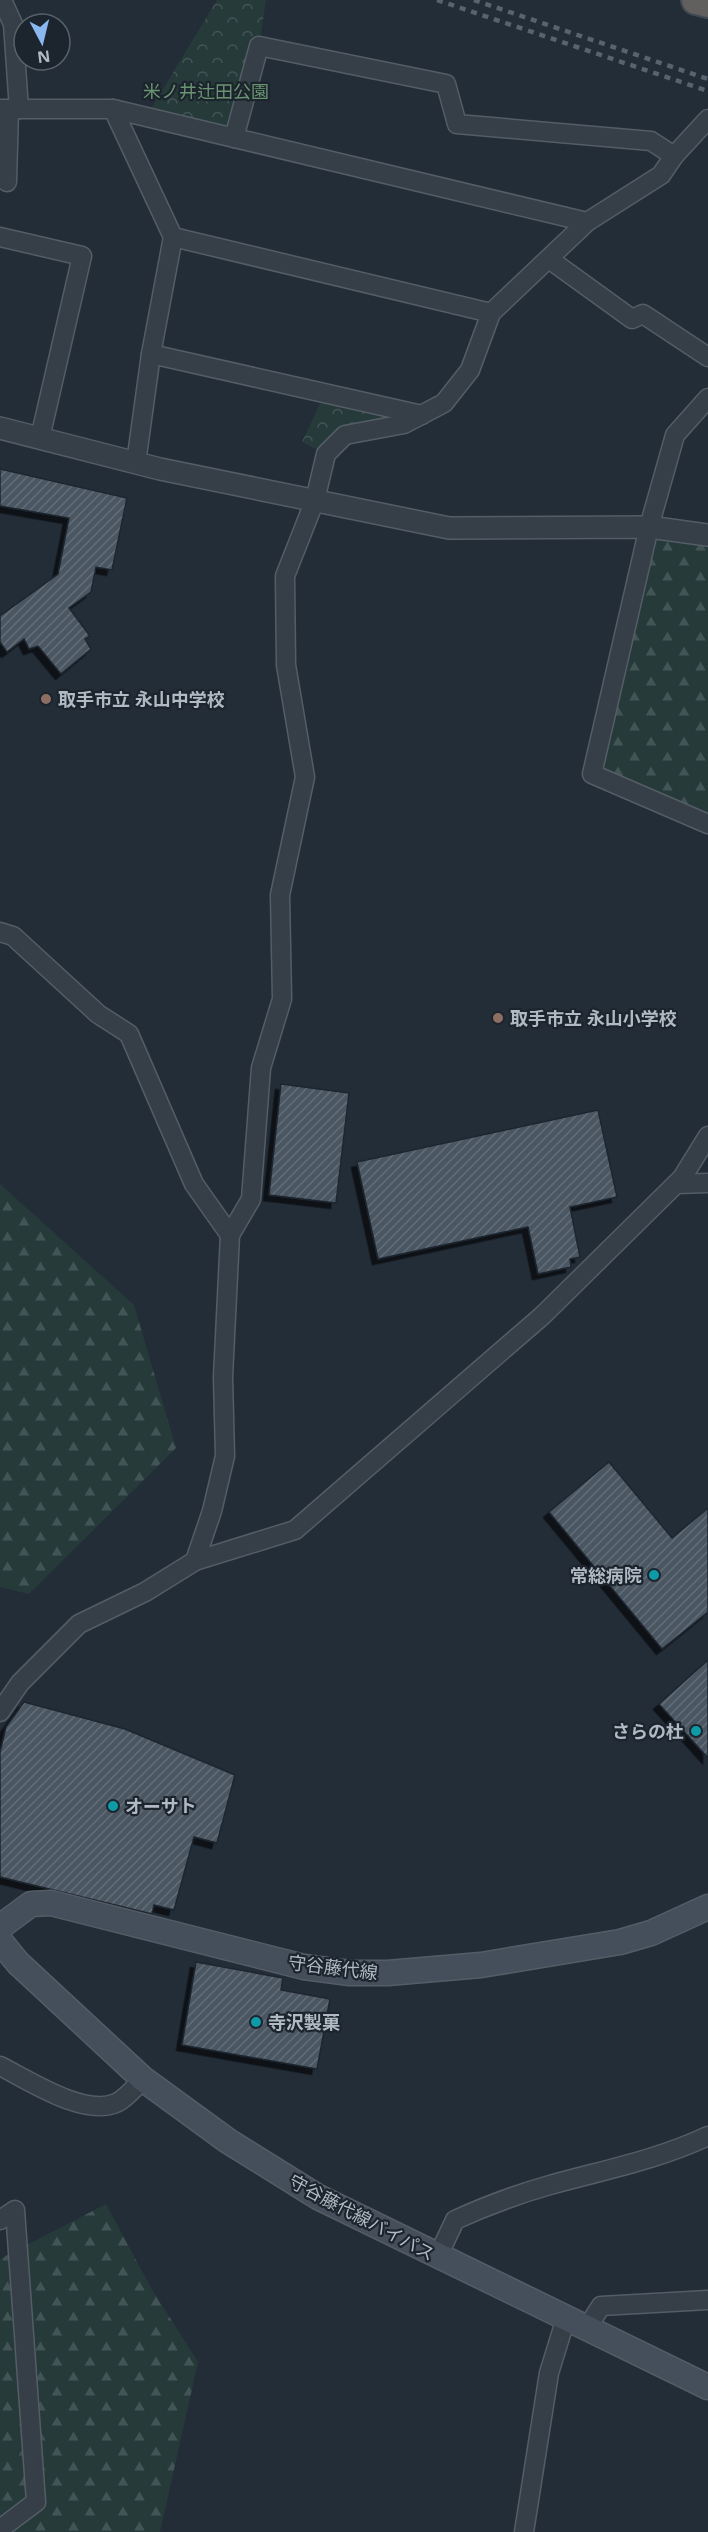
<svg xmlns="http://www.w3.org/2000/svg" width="708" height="2532" viewBox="0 0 708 2532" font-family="'Open Sans','Noto Sans JP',sans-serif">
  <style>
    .forest { fill: url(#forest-firs) }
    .park { fill: url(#park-crowns) }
    .building { fill: url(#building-hatch); stroke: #1e262f; stroke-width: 1.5; filter: url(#shadow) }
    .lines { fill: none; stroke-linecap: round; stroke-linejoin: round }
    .minor-casing { stroke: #545d66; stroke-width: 21 }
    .tertiary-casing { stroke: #545d66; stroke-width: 24 }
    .secondary-casing { stroke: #545d66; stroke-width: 27 }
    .trunk-casing { stroke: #414a53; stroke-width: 32 }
    .minor { stroke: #363f48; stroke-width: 18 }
    .tertiary { stroke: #363f48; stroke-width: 21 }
    .secondary { stroke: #454e5b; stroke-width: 24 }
    .trunk { stroke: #61605e; stroke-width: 28 }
    .rail { stroke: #58636f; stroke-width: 4.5; stroke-dasharray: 6 6; stroke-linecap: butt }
    .education-dot { fill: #8d6e63; stroke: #1c242d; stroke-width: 2 }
    .culture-dot { fill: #0f9aa8; stroke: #1c242d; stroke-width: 2 }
    .labels { text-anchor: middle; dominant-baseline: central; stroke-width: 4.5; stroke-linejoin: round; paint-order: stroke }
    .park-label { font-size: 18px; fill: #6a9471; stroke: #1c242d }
    .poi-label { font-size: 18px; font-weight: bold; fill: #b1bac4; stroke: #1c242d; text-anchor: start }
    .street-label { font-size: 18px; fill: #b1bac4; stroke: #1c242d }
  </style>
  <defs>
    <pattern id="forest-firs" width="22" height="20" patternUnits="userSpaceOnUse" patternTransform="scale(1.5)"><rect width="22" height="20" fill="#263a3a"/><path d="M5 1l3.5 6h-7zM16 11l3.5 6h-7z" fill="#435455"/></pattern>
    <pattern id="park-crowns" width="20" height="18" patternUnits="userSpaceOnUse" patternTransform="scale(1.5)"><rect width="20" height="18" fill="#263a3a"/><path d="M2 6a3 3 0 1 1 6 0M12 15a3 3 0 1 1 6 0" fill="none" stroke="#435455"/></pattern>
    <pattern id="building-hatch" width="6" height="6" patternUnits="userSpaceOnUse" patternTransform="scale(1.5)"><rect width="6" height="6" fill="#4b5763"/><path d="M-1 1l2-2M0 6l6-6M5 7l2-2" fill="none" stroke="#636d78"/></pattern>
    <filter id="shadow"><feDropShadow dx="-5.5" dy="5.5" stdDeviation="0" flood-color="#0009"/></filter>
  </defs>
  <rect width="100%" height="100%" fill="#232d38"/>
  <!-- forest -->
  <g class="forest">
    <path d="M649 527 708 535V824L592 774Z"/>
    <path d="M0 1184 134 1305 176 1448 29 1594 0 1587Z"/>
    <path d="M106 2204 151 2288 198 2362 160 2532H0V2259Z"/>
  </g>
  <!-- park -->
  <g class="park">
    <path d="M217 0H266L259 46 234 138 146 117Z"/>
    <path d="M325 393 422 415 345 435 326 454 302 442Z"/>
  </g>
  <!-- building -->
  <g class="building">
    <path d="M0 469 127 498 112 570 96 567 91 592 69 608 90 636 85 639 91 649 61 674 38 646 29 649 24 639 7 652 0 642V616L58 574 69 518 0 506Z"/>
    <path d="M281 1084 349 1093 336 1203 269 1195Z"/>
    <path d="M598 1110 617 1197 570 1207 580 1257 570 1259 571 1267 538 1274 528 1227 378 1259 357 1162Z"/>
    <path d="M609 1462 672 1538 708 1508V1612L662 1649 549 1512Z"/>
    <path d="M708 1660V1758L659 1704Z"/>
    <path d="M24 1702 125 1729 235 1775 217 1843 194 1837 174 1910 154 1905 152 1914 0 1877V1752L6 1727Z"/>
    <path d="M196 1962 283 1978 281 1990 330 1999 317 2069 182 2045Z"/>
  </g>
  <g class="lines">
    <defs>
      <g id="minor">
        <path d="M2 0 13 24 19 109"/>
        <path d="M0 109H113L173 237 151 354 136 463"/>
        <path d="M113 109 587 222"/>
        <path d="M234 138 259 46 446 84 457 124 651 141 674 156"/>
        <path d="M7 182 9 109"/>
        <path d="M0 237 82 256 40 438"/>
        <path d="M173 237 491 313"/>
        <path d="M549 259 632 319 643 314 708 357"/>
        <path d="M151 354 422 415"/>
        <path d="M708 398 675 435 649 527 592 774 708 824"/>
        <path d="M0 932 13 936 98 1014 129 1034 194 1184 230 1235"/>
        <path d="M676 1184 708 1183"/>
        <path d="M195 1561 295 1530 542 1316 682 1178 708 1136"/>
        <path d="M0 1712 20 1683 79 1624 145 1592 195 1561 212 1511 225 1456 223 1377 230 1235 251 1199 261 1068 282 999 280 895 305 777 286 665 285 576 315 500 326 454 345 435 404 424 444 403 470 370 491 313 587 222 661 175 674 156 708 119"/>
        <path d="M0 2066C30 2081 84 2117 116 2103 126 2099 136 2086 143 2079"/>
        <path d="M0 2220 15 2210 36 2502 0 2529"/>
        <path d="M438 2256 455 2220C486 2206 518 2194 550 2185 604 2170 657 2160 708 2136"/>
        <path d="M587 2328 601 2306 708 2300"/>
        <path d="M524 2532 549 2373 566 2318"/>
      </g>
      <path id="tertiary" d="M0 428 160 469 449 528 649 527 708 535"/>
      <g id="secondary">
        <path d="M0 1927 31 1904 51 1903 304 1967 350 1973H388L481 1965 620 1942 651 1933 708 1907"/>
        <path d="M0 1941 18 1963 143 2079 228 2141 318 2197 708 2387"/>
      </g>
      <path id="trunk" d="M696 0 708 3"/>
    </defs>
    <!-- minor casing -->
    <use href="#minor" class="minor-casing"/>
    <!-- tertiary casing -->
    <use href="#tertiary" class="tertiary-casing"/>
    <!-- secondary casing -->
    <use href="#secondary" class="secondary-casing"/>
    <!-- trunk casing -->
    <use href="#trunk" class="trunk-casing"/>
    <!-- minor -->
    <use href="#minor" class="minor"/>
    <!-- tertiary -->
    <use href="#tertiary" class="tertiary"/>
    <!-- secondary -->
    <use href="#secondary" class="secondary"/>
    <!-- trunk -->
    <use href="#trunk" class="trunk"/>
    <!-- rail -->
    <g class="rail">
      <path d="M437 0 708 91"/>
      <path d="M474 0 708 79"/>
    </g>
  </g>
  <!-- markers -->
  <g class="education-dot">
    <circle cx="46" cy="699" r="6"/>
    <circle cx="498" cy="1018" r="6"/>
  </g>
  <g class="culture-dot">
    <circle cx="654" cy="1575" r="6"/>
    <circle cx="696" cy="1731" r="6"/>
    <circle cx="113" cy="1806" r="6"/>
    <circle cx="256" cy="2022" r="6"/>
  </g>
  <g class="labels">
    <!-- park labels -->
    <g class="park-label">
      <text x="206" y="91">米ノ井辻田公園</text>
    </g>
    <!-- poi labels -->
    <g class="poi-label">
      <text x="58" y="699">取手市立 永山中学校</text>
      <text x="510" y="1018">取手市立 永山小学校</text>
      <text x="642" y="1575" text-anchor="end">常総病院</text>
      <text x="684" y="1731" text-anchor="end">さらの杜</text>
      <text x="125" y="1806">オーサト</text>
      <text x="268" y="2022">寺沢製菓</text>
    </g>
    <!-- street labels -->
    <g class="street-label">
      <text transform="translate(333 1967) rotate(7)">守谷藤代線</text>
      <text transform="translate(362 2217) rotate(28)">守谷藤代線バイパス</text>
    </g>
  </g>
  <!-- north arrow -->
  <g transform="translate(42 42) rotate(173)"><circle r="28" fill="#1c242d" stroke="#586069" stroke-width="1.5"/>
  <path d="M0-4.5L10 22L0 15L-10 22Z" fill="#8ab7f0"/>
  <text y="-9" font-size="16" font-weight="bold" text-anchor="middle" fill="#b1bac4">N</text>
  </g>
</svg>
